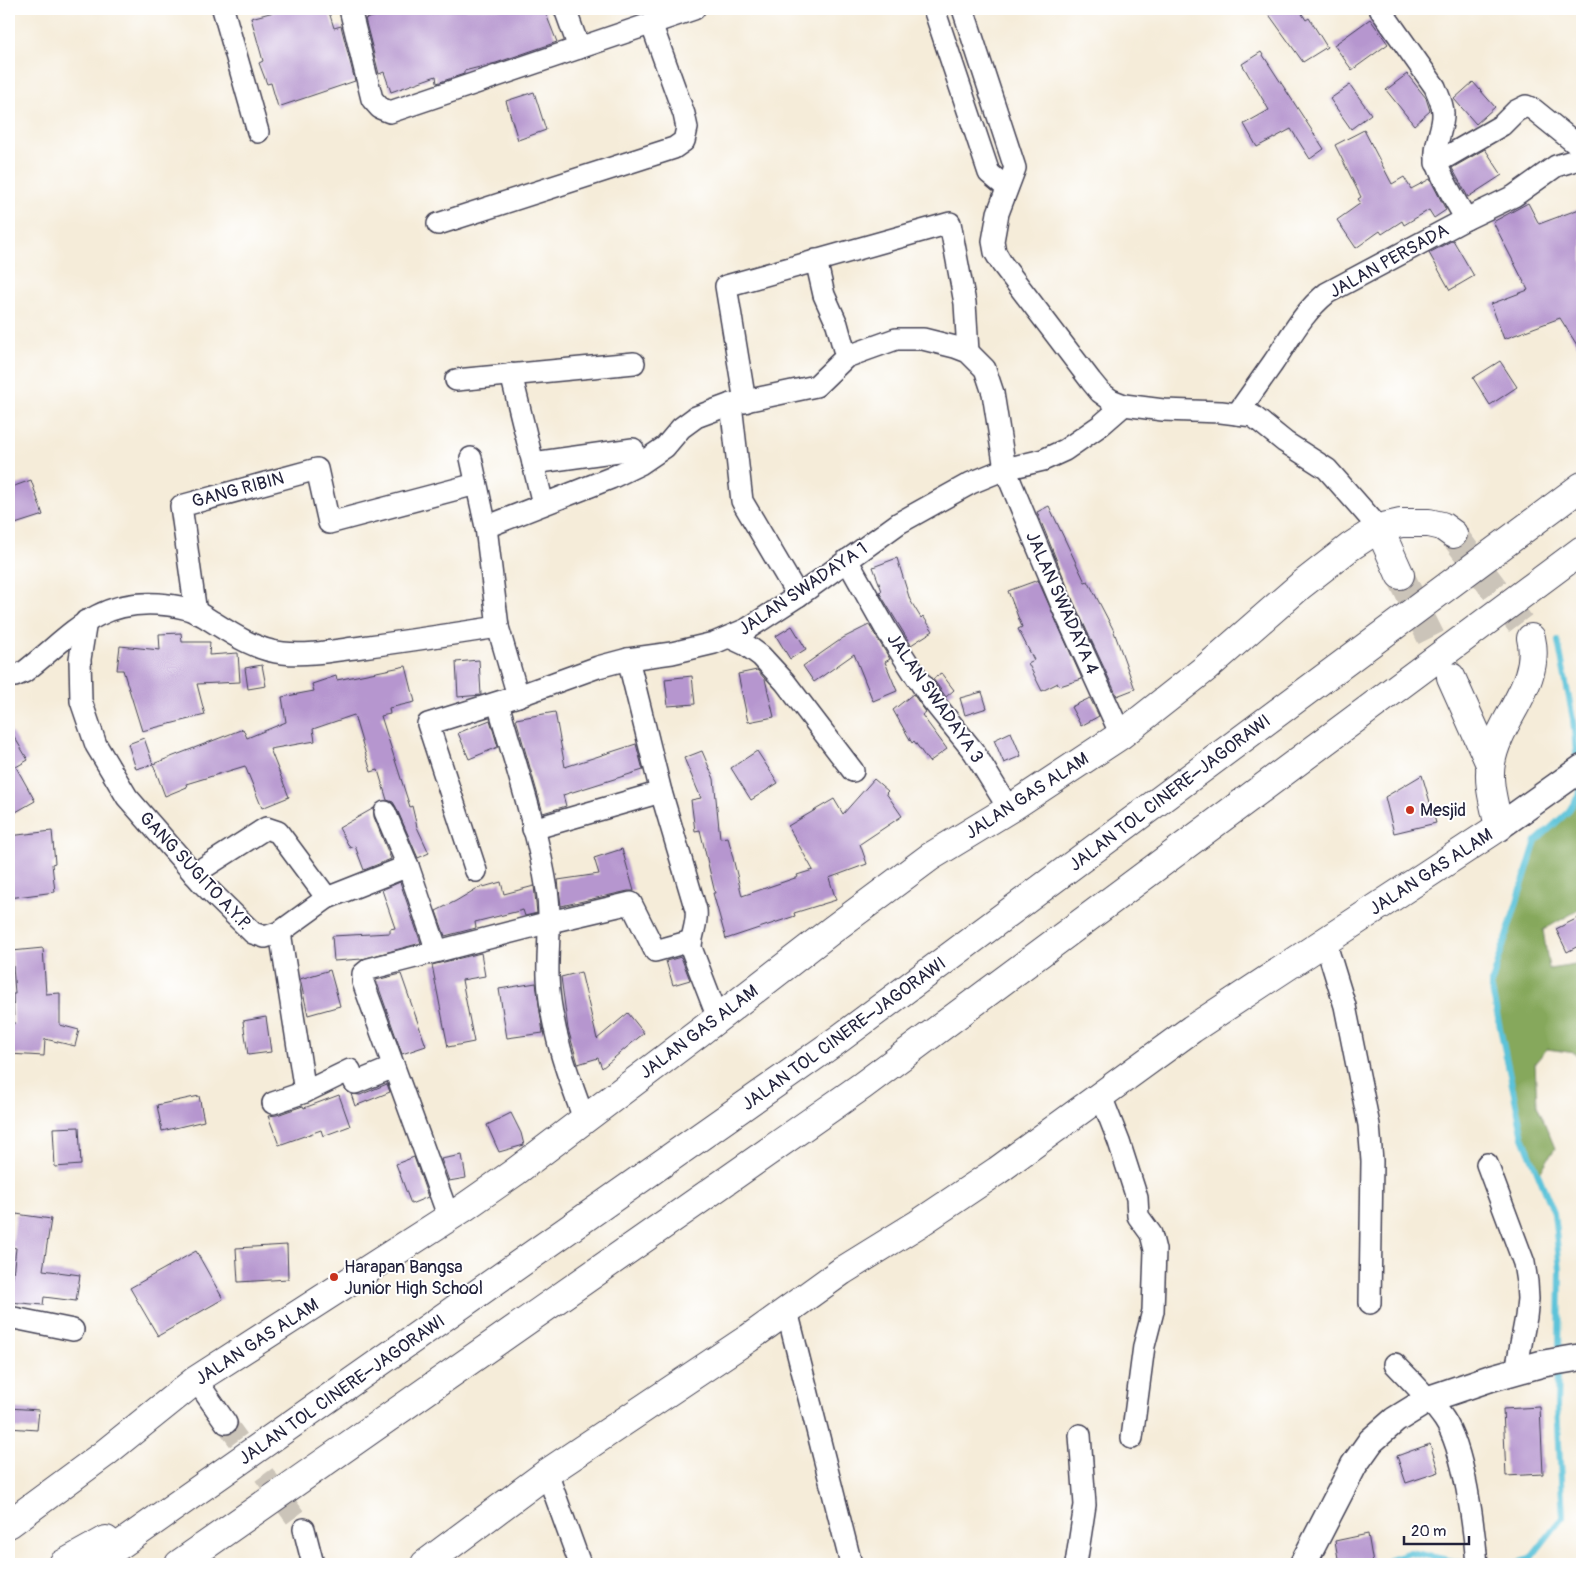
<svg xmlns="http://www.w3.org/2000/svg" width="1591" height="1573" viewBox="0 0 1591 1573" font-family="Pangolin,sans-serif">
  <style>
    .forest { fill: #86a85c; stroke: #54654c }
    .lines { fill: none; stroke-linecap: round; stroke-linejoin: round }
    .stream { stroke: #5cc3d9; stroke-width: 6 }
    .building { fill: #b696cf }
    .minor-tunnel { stroke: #cbc4b9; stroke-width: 21; stroke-dasharray: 21 11; stroke-linecap: butt }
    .secondary-tunnel { stroke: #cbc4b9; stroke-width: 28; stroke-dasharray: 28 14; stroke-linecap: butt }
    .minor-casing { stroke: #424053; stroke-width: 24 }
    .tertiary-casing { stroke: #424053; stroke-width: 29 }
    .secondary-casing { stroke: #424053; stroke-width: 30 }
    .motorway-casing { stroke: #424053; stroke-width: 30 }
    .minor { stroke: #fff; stroke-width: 21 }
    .tertiary { stroke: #fff; stroke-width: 26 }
    .secondary { stroke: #fff; stroke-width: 28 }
    .motorway { stroke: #fff; stroke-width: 28 }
    .poi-dot { fill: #c8321e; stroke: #fff; stroke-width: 2 }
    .labels { text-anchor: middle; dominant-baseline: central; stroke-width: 4; stroke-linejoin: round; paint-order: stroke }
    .street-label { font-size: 18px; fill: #22223b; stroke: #fff }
    .poi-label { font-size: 18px; fill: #22223b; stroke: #fff; text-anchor: start }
  </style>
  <rect width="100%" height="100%" fill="#fff"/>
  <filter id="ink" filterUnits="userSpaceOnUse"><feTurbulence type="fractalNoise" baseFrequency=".02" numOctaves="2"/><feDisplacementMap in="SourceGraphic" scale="10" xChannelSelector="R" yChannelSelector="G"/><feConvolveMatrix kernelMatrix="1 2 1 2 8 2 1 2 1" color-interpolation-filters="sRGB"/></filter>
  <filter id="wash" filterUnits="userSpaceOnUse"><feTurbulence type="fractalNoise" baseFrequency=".0096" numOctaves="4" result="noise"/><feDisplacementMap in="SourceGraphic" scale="20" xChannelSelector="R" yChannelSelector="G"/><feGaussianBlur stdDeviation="1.12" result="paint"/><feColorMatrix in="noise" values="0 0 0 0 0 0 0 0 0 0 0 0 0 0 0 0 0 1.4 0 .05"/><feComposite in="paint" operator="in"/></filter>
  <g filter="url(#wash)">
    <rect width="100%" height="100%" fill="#f5ecd9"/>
    <!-- forest -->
    <path class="forest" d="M1582 788V908L1543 930 1549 969 1582 964V1062L1575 1053 1547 1049 1535 1063 1537 1105 1555 1148 1538 1176 1523 1137 1491 985 1536 841 1568 812Z"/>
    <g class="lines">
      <!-- stream -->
      <g class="stream">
        <path d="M1558 641 1573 719 1577 764"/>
        <path d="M1559 1354 1560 1270 1554 1213 1523 1137 1491 985 1536 841 1568 812 1580 793 1579 779"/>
        <path d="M1390 1564 1389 1559 1410 1552 1467 1564"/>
        <path d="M1513 1564 1530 1559 1563 1517 1557 1407 1558 1367"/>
      </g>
    </g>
    <g id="blocks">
      <!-- building -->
      <g class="building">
        <path d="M285 9H328L334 28 341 26 355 81 278 107 271 83 267 84 259 63 263 61 251 18Z"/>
        <path d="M401 9H544L557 42 496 63 464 71V74L437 83 436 76 391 92 384 72 379 74 365 19Z"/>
        <path d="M1265 9H1299L1306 20 1309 18 1327 47 1303 62Z"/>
        <path d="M1370 19 1388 44 1352 70 1334 45Z"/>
        <path d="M1261 52 1324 149 1310 159 1291 129 1257 147 1244 124 1269 110 1242 64Z"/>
        <path d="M1407 74 1426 98 1430 111 1414 125 1386 90Z"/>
        <path d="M1473 82 1495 107 1476 124 1454 99Z"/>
        <path d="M1350 85 1371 114 1351 129 1330 99Z"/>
        <path d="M534 92 546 130 518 140 506 101Z"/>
        <path d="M1364 130 1392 184 1404 177 1411 189 1430 179 1446 210 1434 218 1429 210 1404 225 1402 221 1382 234 1380 231 1356 248 1337 220 1361 203 1358 199 1361 197 1335 145Z"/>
        <path d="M1485 149 1502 175 1468 197 1452 168Z"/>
        <path d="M1528 203 1539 224 1582 208V353L1560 318 1504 339 1491 304 1528 290 1493 222Z"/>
        <path d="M1453 240 1474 276 1450 290 1429 253Z"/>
        <path d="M1500 361 1517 387 1490 405 1473 378Z"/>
        <path d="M31 480 43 515 9 526V488Z"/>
        <path d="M1049 506 1085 582 1088 581 1113 629 1135 689 1117 696 1074 603 1037 512Z"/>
        <path d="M897 558 910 600 921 618 923 616 933 631 911 645 879 592 882 591 873 567Z"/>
        <path d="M1038 580 1082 679 1060 686 1058 683 1042 691 1028 663 1034 660 1018 629 1022 627 1008 591Z"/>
        <path d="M869 625 890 659 885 662 897 691 873 701 854 654 814 682 803 666 843 638Z"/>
        <path d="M792 626 806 649 790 659 776 636Z"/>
        <path d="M181 633 182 642H210L209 655 238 653 240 682 197 684 205 715 142 731 123 670H117L120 646 160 650 159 634Z"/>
        <path d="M479 660 481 695 458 697 456 662Z"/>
        <path d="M262 665 266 686 248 689 245 668Z"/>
        <path d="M406 666 415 702 389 708 390 714 381 716 410 807 412 806 417 827 429 853 418 858 396 807 393 802 387 800 378 770 371 772 354 715 313 729 315 741 270 749 289 797 262 808 245 766 186 784 187 787 165 796 153 764 243 729 247 738 286 722 282 697 314 691 312 684 336 676 337 680Z"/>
        <path d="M757 670 765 679 774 717 748 722 738 674Z"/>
        <path d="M941 673 954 690 946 697 933 679Z"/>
        <path d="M692 676 695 704 668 706 665 679Z"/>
        <path d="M982 692 987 708 965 715 960 698Z"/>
        <path d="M913 694 926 712 922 715 947 749 929 762 914 741 912 743 893 710Z"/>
        <path d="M1090 698 1099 716 1081 726 1071 707Z"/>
        <path d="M555 712 565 767 636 744 643 770 563 795 566 806 543 813 516 719Z"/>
        <path d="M490 720 498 747 469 759 458 733Z"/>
        <path d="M9 728 28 760 16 767 35 801 9 816Z"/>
        <path d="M1011 732 1021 756 1004 763 994 740Z"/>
        <path d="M144 738 153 764 136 769 128 744Z"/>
        <path d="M702 751 714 779 720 838 728 837 742 896 798 877 797 875 813 870 788 826 834 799 843 814 874 779 888 791 886 793 902 816 860 844 867 864 829 878 836 900 794 913 795 916 726 939 713 893H715L700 830 695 831 691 800 701 798 684 758Z"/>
        <path d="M757 751 778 783 751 800 731 768Z"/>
        <path d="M1422 775 1436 823 1394 833 1385 797Z"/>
        <path d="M374 808V817L391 859 364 870 355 846 350 848 339 828Z"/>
        <path d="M52 831 55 863 52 864 55 892 9 898V836Z"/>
        <path d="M622 849 634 891H628L561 906 558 880 599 874 594 858Z"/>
        <path d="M400 882 421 943 362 959 334 961 332 936 390 933V929L395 928 382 890Z"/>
        <path d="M501 882 504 894 534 886 537 913 525 916 523 910 475 922 476 928 445 936 436 911 456 901 476 889Z"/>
        <path d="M1582 916V944L1567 952 1556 929Z"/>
        <path d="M43 948 46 994 60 993V1025L79 1030 75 1046 45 1039 44 1056 9 1054V1024H14L13 994H15L12 951Z"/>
        <path d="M481 953 485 976 462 980 474 1042 448 1047 432 965Z"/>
        <path d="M681 957 690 980 673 985 666 961Z"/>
        <path d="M330 970 340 1006 308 1015 300 979Z"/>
        <path d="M581 972 597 1039 628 1013 644 1033 602 1068 598 1058 578 1064 568 1029 561 977Z"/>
        <path d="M401 974 426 1046 402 1054 376 980Z"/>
        <path d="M536 983 543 1033 507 1038 499 989Z"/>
        <path d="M266 1017 271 1052 248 1055 243 1021Z"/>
        <path d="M387 1084 390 1092 355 1106 351 1094 360 1095Z"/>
        <path d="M339 1095 350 1126 323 1136 321 1130 279 1145 268 1116 277 1115 303 1106 304 1108Z"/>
        <path d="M199 1096 204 1121 162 1131 157 1105Z"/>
        <path d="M511 1113 521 1133 524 1145 499 1152 487 1125Z"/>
        <path d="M79 1127 81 1165 55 1167 53 1128Z"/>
        <path d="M462 1155 466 1178 449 1181 441 1159Z"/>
        <path d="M414 1157 428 1197 411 1204 396 1164Z"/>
        <path d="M16 1214 51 1219 43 1270 80 1275 76 1301 44 1297 43 1305 10 1302 16 1248 12 1247Z"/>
        <path d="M287 1245 288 1279 238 1282 236 1248Z"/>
        <path d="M196 1251 223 1299 158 1336 130 1288Z"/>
        <path d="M1540 1407 1543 1474 1506 1476 1503 1409Z"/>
        <path d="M9 1408 39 1410 37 1430 9 1428Z"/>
        <path d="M1430 1444 1439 1472 1406 1483 1397 1456Z"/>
        <path d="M1368 1534 1373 1564H1339L1335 1541Z"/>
      </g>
    </g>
  </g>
  <g filter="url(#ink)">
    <use href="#blocks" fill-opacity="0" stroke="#424053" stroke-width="1"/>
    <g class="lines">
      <!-- minor-tunnel -->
      <path class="minor-tunnel" d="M226 1423 304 1529"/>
      <!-- secondary-tunnel -->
      <g class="secondary-tunnel">
        <path d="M1453 534 1531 638"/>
        <path d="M1400 575 1450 676"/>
      </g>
      <defs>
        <g id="minor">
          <path d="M223 9 258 132"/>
          <path d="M350 9 372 99 380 108 390 112 694 9"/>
          <path d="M565 9 579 48"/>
          <path d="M934 9 989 173 1007 188"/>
          <path d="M963 9 1015 168 998 213 993 241 995 252 1002 264 1091 381 1100 392 1111 400 1124 405 1163 410 1221 412 1253 416 1285 442 1327 469 1379 528"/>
          <path d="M1380 9 1435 87C1438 95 1443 104 1443 113 1444 128 1434 142 1436 159 1437 171 1459 207 1466 219"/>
          <path d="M1436 163 1502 125 1516 111 1526 106 1533 109 1580 147 1582 152"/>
          <path d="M438 224 674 148 684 141 687 128 684 114 651 23"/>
          <path d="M816 260 824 295 837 324 846 357"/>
          <path d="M511 374 543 504"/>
          <path d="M456 380 634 363"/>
          <path d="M745 402 726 286 950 223 965 303 968 352"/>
          <path d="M731 404 742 501 798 596"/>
          <path d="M1237 414C1249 397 1261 380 1273 363 1290 338 1303 312 1327 293L1466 219 1514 196 1556 166 1582 158"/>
          <path d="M471 458 486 527 498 627 518 696"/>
          <path d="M533 463 633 449"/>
          <path d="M486 527 611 478 640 464 665 447 681 428 696 417 731 404 816 386 846 357 896 339H923L955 347 968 352 985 369 993 393 1005 469 1063 608 1121 735"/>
          <path d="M847 560 887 631 914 673 932 700 974 752 1009 809"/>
          <path d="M196 613 181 506 317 469 329 523 476 484"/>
          <path d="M86 621 80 659 81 701 96 745 127 797 203 884 253 933 265 937 280 932 327 898 408 866 437 951"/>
          <path d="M729 637 746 645 761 656 785 682 853 771"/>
          <path d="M628 659 661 792 696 910C698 924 691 934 691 948L718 1018"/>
          <path d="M9 676H15L24 672C70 637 94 600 158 604 174 605 191 608 205 617 229 632 254 650 283 653 309 656 337 650 362 647 407 641 453 634 498 627"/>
          <path d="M498 703C515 764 537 827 547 890 552 919 547 948 548 977 550 1027 567 1074 585 1121"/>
          <path d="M385 812 408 866"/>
          <path d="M533 829 661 792"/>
          <path d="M476 871 428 724 518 696 598 667 628 659 672 653 714 643 747 629 798 596 899 523 971 483 1005 469 1043 460 1065 450 1101 425 1124 405"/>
          <path d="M194 874 266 828 278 832 327 898"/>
          <path d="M280 932 305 1092"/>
          <path d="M1325 941 1345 1006 1369 1125 1372 1161 1370 1303"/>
          <path d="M1101 1096 1119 1142 1137 1198 1138 1216 1151 1234 1155 1250 1153 1311 1144 1346 1132 1438"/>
          <path d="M273 1103 305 1092 350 1070 355 1083 394 1067"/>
          <path d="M1487 1164 1524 1263 1527 1282 1528 1299 1526 1317 1516 1371"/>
          <path d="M449 1218 363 982V974L369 969 550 922 631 903 655 951 691 941"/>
          <path d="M787 1311 851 1564"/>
          <path d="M9 1317 73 1330"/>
          <path d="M1395 1364C1412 1382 1430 1399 1444 1419 1464 1448 1474 1527 1477 1564"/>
          <path d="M196 1380 226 1423"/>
          <path d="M547 1473 580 1564"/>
          <path d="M304 1529 313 1564"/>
          <path d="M1076 1564 1085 1505 1080 1435"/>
        </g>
        <g id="tertiary">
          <path d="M1499 827 1582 768"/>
          <path d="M1303 1564 1354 1465 1371 1441 1395 1420 1429 1399 1491 1378 1541 1364 1582 1357"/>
        </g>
        <g id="secondary">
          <path d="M1379 528 1400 575"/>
          <path d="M1451 677 1490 764"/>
          <path d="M9 1524 104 1454 196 1380 462 1209 515 1172 700 1032 832 930 930 857 1009 809 1121 735 1206 668 1300 586 1350 547 1379 528 1401 523H1429L1442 526 1453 534"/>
          <path d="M425 1564 547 1473 749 1338 842 1271 918 1224 997 1171 1192 1029 1499 827C1495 807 1487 783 1491 763 1498 719 1542 684 1531 638"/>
        </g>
        <g id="motorway">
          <path d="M63 1564 106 1540"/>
          <path d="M93 1564 839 1039 1582 486"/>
          <path d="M179 1564 862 1086 1582 550"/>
        </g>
      </defs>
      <!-- minor casing -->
      <use href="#minor" class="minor-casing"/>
      <!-- tertiary casing -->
      <use href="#tertiary" class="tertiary-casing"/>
      <!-- secondary casing -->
      <use href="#secondary" class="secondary-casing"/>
      <!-- motorway casing -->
      <use href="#motorway" class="motorway-casing"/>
      <!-- minor -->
      <use href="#minor" class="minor"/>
      <!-- tertiary -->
      <use href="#tertiary" class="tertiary"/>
      <!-- secondary -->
      <use href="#secondary" class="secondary"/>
      <!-- motorway -->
      <use href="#motorway" class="motorway"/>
    </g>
  </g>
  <!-- markers -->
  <g class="poi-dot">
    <circle cx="1410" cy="810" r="5"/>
    <circle cx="334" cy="1277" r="5"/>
  </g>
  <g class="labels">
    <!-- street labels -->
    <g class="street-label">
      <text transform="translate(1389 261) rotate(-29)">JALAN PERSADA</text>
      <text transform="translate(238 490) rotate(-15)">GANG RIBIN</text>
      <text transform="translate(803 589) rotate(-34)">JALAN SWADAYA 1</text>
      <text transform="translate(1062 603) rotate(66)">JALAN SWADAYA 4</text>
      <text transform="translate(935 698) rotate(55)">JALAN SWADAYA 3</text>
      <text transform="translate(1170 793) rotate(-37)">JALAN TOL CINERE–JAGORAWI</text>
      <text transform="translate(1027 796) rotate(-33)">JALAN GAS ALAM</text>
      <text transform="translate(195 871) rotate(47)">GANG SUGITO A.Y.P.</text>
      <text transform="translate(1431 872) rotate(-33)">JALAN GAS ALAM</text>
      <text transform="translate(699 1032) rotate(-37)">JALAN GAS ALAM</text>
      <text transform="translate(844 1034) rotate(-36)">JALAN TOL CINERE–JAGORAWI</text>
      <text transform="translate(257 1342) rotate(-33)">JALAN GAS ALAM</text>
      <text transform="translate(342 1390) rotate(-35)">JALAN TOL CINERE–JAGORAWI</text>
    </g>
    <!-- poi labels -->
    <g class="poi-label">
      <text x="1420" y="810">Mesjid</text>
      <text x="344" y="1267">Harapan Bangsa<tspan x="344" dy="21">Junior High School</tspan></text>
    </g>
  </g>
  <!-- margin -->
  <rect width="1591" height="1573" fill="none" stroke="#fff" stroke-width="30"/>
  <!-- scale -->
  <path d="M1404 1536v8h65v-8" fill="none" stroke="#22223b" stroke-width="2.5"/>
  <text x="1411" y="1536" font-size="15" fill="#22223b" stroke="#ffffff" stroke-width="4" paint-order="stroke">20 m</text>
</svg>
